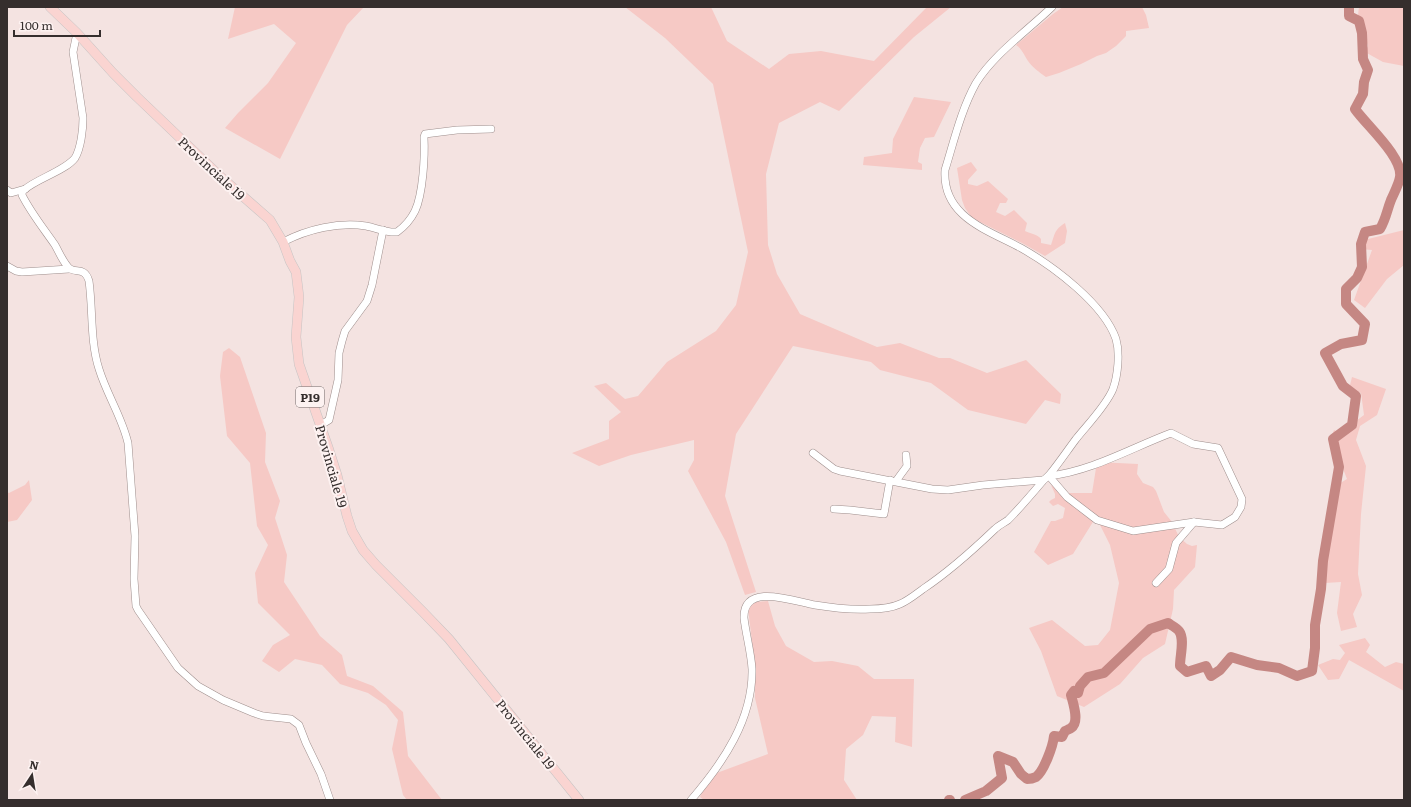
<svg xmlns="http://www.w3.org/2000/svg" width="1411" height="807" viewBox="0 0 1411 807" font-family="Literata,serif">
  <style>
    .green { fill: #f6c9c5 }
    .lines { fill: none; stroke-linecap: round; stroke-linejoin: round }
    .river { stroke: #c58783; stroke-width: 10 }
    .minor-casing { stroke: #9e8e8c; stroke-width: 8 }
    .major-casing { stroke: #c6c4c4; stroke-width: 10 }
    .minor { stroke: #fff; stroke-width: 7 }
    .major { stroke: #fad4d1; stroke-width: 9 }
    .labels { text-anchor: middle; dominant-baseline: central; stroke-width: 4; stroke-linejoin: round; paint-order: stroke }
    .shield { fill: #fdf2f1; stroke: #716968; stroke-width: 1 }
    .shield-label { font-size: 12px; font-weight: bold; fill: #352e2d }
    .street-label { font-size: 13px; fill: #352e2d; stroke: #fdf2f1 }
  </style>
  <rect width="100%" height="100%" fill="#f4e3e1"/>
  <!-- green -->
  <g class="green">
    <path d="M235 7H364L347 25 280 159 225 128 238 113 268 83 296 43 274 24 228 39Z"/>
    <path d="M625 7H711L727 41 769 69 789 54 821 51 874 61 927 7H951L914 37 839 111 820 102 779 123 766 174 768 245 777 274 800 314 877 347 900 343 939 358H950L987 373 1026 360 1061 394 1060 404 1045 400 1026 424 968 410 931 383 880 370 871 362 793 346 736 434 725 496 756 592 745 595 726 542 688 471 694 460V440L631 455 599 466 572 453 609 439V421L621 412 594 386 606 383 625 399 638 396 667 362 716 331 736 305 748 252 713 84 665 38Z"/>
    <path d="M1063 7H1142L1146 15 1149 28 1126 31V36L1116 46 1106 53 1097 56 1081 64 1059 73 1046 77C1039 72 1033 68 1028 61 1024 55 1022 49 1016 45L1053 14Z"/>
    <path d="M1359 7H1404V66L1383 62 1365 52 1368 46 1358 15Z"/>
    <path d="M914 97 951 102 934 137 925 138 920 148 918 162 922 164V170L863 165 864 157 892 153 893 139Z"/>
    <path d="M971 162 977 170 968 180V184L977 186 988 181 1008 199 1006 203H1000L996 212 1005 216 1014 210 1027 223 1025 231C1031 234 1037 234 1041 239V243L1051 245C1055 234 1054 230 1065 223L1067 231 1065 243 1045 256 1022 243 972 218 965 208 962 200 957 168Z"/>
    <path d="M1404 230V265L1387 279 1365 308 1354 300 1372 250 1360 249 1364 240Z"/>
    <path d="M229 348 240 357 266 433 265 462 280 501 275 518 287 555 284 582 320 636 342 655 347 676 373 686 403 712 408 756 442 800H407L403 795 392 749 398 720 386 705 368 693 340 684 322 665 295 659 279 672 262 661 273 645 290 635 258 603 255 573 268 545 257 526 250 463 227 436 220 376 223 352Z"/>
    <path d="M1352 377 1386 389 1377 415 1360 426 1356 440 1366 466 1361 514 1358 574 1362 595 1353 614 1357 627 1341 631 1337 613 1341 582 1325 583 1326 540 1336 507 1337 485 1347 479 1331 438 1334 430 1345 436 1352 424 1364 415 1361 393 1349 389Z"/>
    <path d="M1097 462 1138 464 1137 474 1143 483 1153 487 1156 491 1164 512 1172 522 1179 537 1187 544 1192 546 1197 545 1195 567 1174 590 1173 609 1165 644 1143 658 1120 684 1084 707 1057 696 1041 651 1029 628 1052 620 1085 646 1098 645 1110 630 1119 583 1110 545 1096 517 1073 554 1048 565 1034 552 1051 521H1055L1063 518 1065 508 1058 504 1053 506 1049 502 1051 500 1055 498V494L1051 485 1064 493H1092Z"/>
    <path d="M29 480 32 500 17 520 7 522V492L9 493 25 485Z"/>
    <path d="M768 601 775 626 786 646 814 662 832 661 858 666 874 679H914L912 747 895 742 896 717 872 716 863 735 846 749 844 780 857 800H704L700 797 708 779 714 774 768 754 755 698V667L748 608 755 602Z"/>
    <path d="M1365 638 1370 645 1366 652 1385 667 1396 662 1404 664V691L1349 660 1339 679 1328 680 1318 665 1333 659 1340 660 1345 653 1339 645Z"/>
  </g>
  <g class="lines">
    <!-- river -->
    <g class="river">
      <path d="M949 800H950"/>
      <path d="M965 800 986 791 1002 778 998 756 1013 762 1021 774 1027 779C1030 779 1034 778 1036 777 1044 771 1053 746 1054 736L1062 737 1065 731C1067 730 1070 729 1071 728 1080 722 1073 703 1071 695L1074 691 1078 693 1080 686 1088 677 1104 673 1150 629 1168 623C1171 625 1177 628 1179 631 1185 639 1180 655 1180 666L1187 672 1206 666 1211 676 1220 670 1231 657 1257 665 1279 668 1297 676 1312 671 1315 648V625L1321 589 1323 561 1339 467 1333 439 1352 425 1356 396 1343 386 1325 353 1341 344 1362 340 1365 324 1346 304V289L1357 278 1362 267 1361 244 1365 232 1380 229C1386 219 1387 210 1391 200 1394 193 1399 184 1400 177 1403 157 1367 126 1355 109L1363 94 1364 82 1368 70 1363 59 1362 33 1359 21 1349 16V7"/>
    </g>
    <defs>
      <g id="minor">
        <path d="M77 33 73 52 83 118C83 129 81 148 75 158 65 171 36 179 24 190 22 192 22 192 22 195 31 213 44 229 55 245 59 252 62 260 68 267 75 275 84 265 89 281 93 310 90 341 99 369 107 395 122 417 128 443L135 536 134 579 136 606 138 610 178 668 198 686 223 700 254 713 263 716 291 719 299 725 306 743 321 774 330 800"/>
        <path d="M7 190 11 193 25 189"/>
        <path d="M283 242C308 229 338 222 366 226 377 228 386 233 397 232 404 227 411 219 415 211 423 194 425 156 424 137L425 134 457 130 491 129"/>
        <path d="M7 266 16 271 22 272 69 269"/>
        <path d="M320 424 324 423 329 420 338 380 339 353 342 341 345 331 367 301 372 285 383 230"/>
        <path d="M1171 433 1193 444 1218 448 1242 499 1241 507 1235 517 1222 525 1194 522 1133 531 1097 520 1067 497 1049 476C1092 471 1131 448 1171 433Z"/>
        <path d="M813 453 834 469 840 471 932 489 948 490 983 485 1043 480"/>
        <path d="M896 481 907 466 906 455"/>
        <path d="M834 509 850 510 884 514 890 480"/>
        <path d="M1156 583 1169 569 1176 543 1194 522"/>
        <path d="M691 800C723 763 753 719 752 669 751 652 746 635 744 618 743 581 796 602 815 605 833 608 851 610 870 609 880 609 891 608 900 604 909 600 916 594 923 589 950 571 972 551 995 529 999 525 1004 523 1008 520 1020 508 1031 495 1042 482 1044 479 1048 477 1050 474 1059 463 1067 451 1076 439 1087 425 1106 406 1113 389 1118 375 1120 353 1116 339 1104 304 1053 266 1021 248 988 230 942 217 945 170 954 141 961 110 976 83 994 54 1027 31 1052 7"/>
      </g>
      <path id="major" d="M50 7 77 33 113 73 137 97 222 178 270 220 283 242 290 261 296 272 299 297 296 337 299 364 329 450 337 475 347 516 352 531 363 550 376 565 423 612 449 639 579 800"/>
    </defs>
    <!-- minor casing -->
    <use href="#minor" class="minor-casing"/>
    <!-- major casing -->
    <use href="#major" class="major-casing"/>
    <!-- minor -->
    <use href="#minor" class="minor"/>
    <!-- major -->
    <use href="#major" class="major"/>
  </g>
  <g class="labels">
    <!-- shield labels -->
    <rect class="shield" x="296" y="387" width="28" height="20" rx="3"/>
    <g class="shield-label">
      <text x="310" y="397">P19</text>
    </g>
    <!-- street labels -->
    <g class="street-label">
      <text transform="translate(212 168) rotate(43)">Provinciale 19</text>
      <text transform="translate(332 466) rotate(74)">Provinciale 19</text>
      <text transform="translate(526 734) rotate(51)">Provinciale 19</text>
    </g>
  </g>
  <!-- border -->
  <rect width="1411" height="807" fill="none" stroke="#352e2d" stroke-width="16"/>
  <!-- north arrow -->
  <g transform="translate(32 775) rotate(12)" stroke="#fdf2f1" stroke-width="3" paint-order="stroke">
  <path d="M0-3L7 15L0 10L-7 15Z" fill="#352e2d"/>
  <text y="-6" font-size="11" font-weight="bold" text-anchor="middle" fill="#352e2d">N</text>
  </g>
  <!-- scale -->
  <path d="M14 30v6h86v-6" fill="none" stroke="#352e2d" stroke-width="2"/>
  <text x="20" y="30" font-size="12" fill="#352e2d" stroke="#fdf2f1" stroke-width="3" paint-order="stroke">100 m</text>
</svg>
